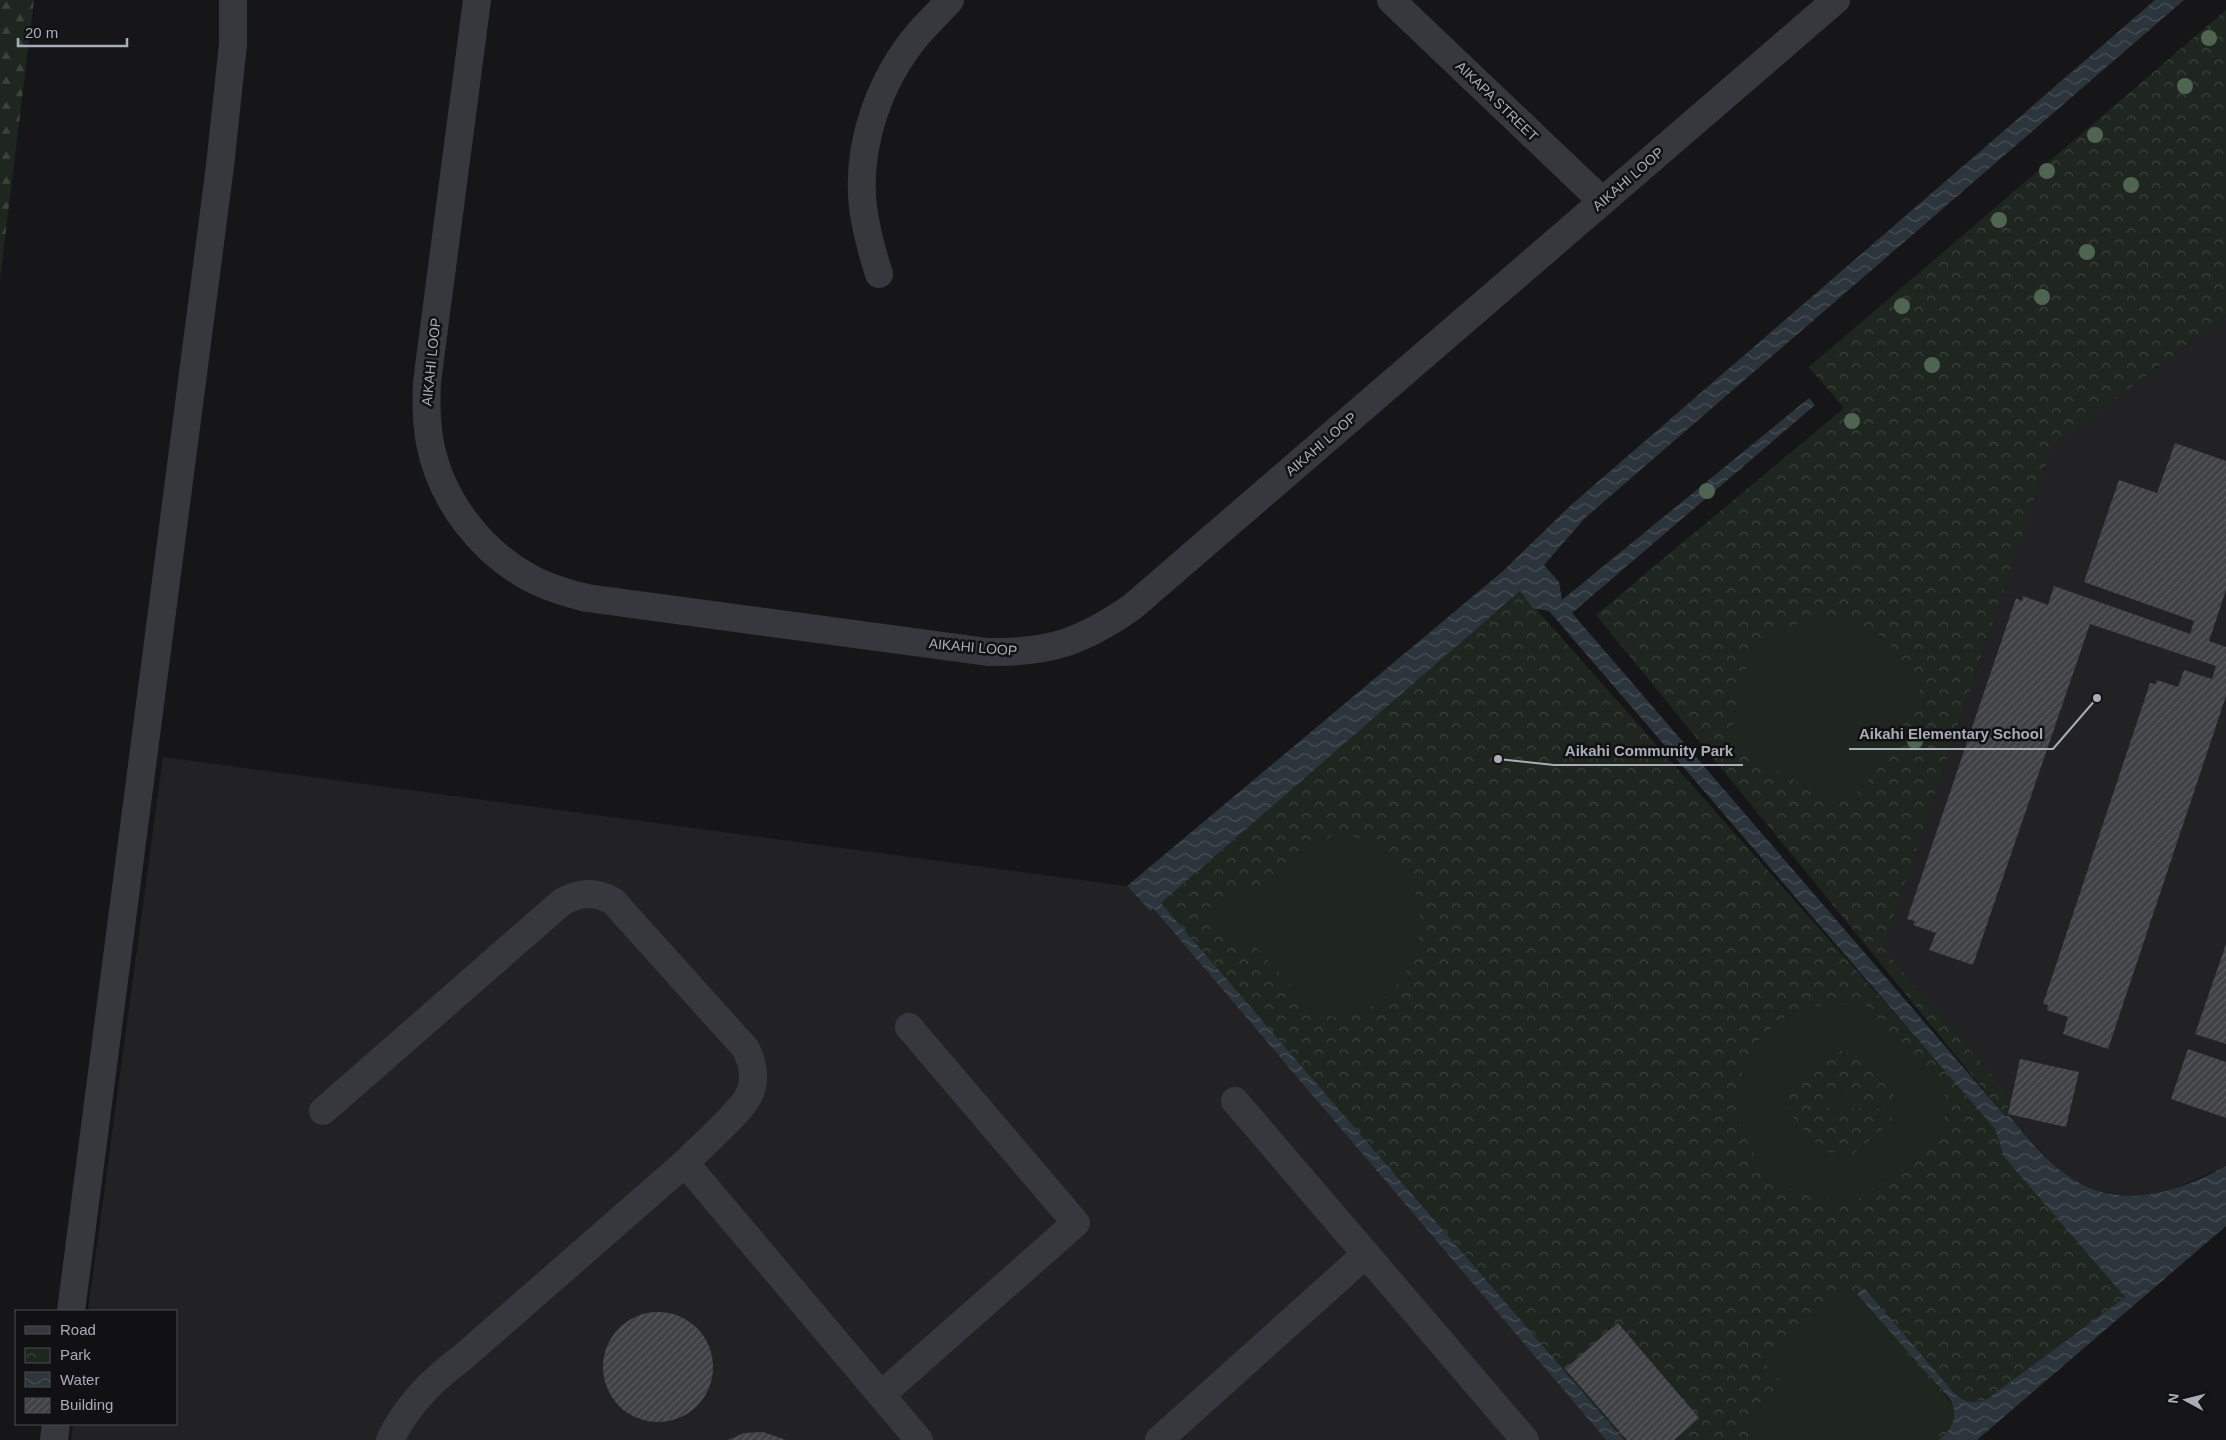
<svg xmlns="http://www.w3.org/2000/svg" width="2226" height="1440" viewBox="0 0 2226 1440" font-family="Helvetica,sans-serif">
  <style>
    .built { fill: #222225 }
    .forest { fill: url(#forest-firs) }
    .park { fill: url(#park-crowns) }
    .pitch { fill: #1e261f; fill-rule: evenodd }
    .water { fill: url(#water-waves) }
    .building { fill: url(#building-hatch) }
    .lines { fill: none; stroke-linecap: round; stroke-linejoin: round }
    .minor { stroke: #37383d; stroke-width: 28 }
    .tree { fill: #506452 }
    .labels { text-anchor: middle; dominant-baseline: central; stroke-width: 5; stroke-linejoin: round; paint-order: stroke }
    .street-label { font-size: 14px; fill: #a8adb8; stroke: #111113 }
    .leader { fill: none; stroke: #a8adb8; stroke-width: 2 }
    .callout-dot { fill: #a8adb8; stroke: #111113; stroke-width: 2 }
    .callout-label { font-size: 15px; text-anchor: middle; font-weight: bold; fill: #a8adb8; stroke: #111113; stroke-width: 5; stroke-linejoin: round; paint-order: stroke }
  </style>
  <defs>
    <pattern id="forest-firs" width="22" height="20" patternUnits="userSpaceOnUse" patternTransform="scale(1.25)"><rect width="22" height="20" fill="#1e261f"/><path d="M5 1l3.5 6h-7zM16 11l3.5 6h-7z" fill="#3c433d"/></pattern>
    <pattern id="park-crowns" width="20" height="18" patternUnits="userSpaceOnUse" patternTransform="scale(1.25)"><rect width="20" height="18" fill="#1e261f"/><path d="M2 6a3 3 0 1 1 6 0M12 15a3 3 0 1 1 6 0" fill="none" stroke="#3c433d"/></pattern>
    <pattern id="water-waves" width="16" height="10" patternUnits="userSpaceOnUse" patternTransform="scale(1.25)"><rect width="16" height="10" fill="#2c353c"/><path d="M0 5q4-4 8 0t8 0" fill="none" stroke="#485056"/></pattern>
    <pattern id="building-hatch" width="6" height="6" patternUnits="userSpaceOnUse" patternTransform="scale(1.25)"><rect width="6" height="6" fill="#404145"/><path d="M-1 1l2-2M0 6l6-6M5 7l2-2" fill="none" stroke="#595a5e"/></pattern>
  </defs>
  <rect width="100%" height="100%" fill="#161618"/>
  <!-- built -->
  <g class="built">
    <path d="M2226 315V1166L2167 1192 2145 1196H2124L2103 1192 2083 1185 2064 1174 2048 1159 2007 1114 2008 1094 1883 948 2052 447Z"/>
    <path d="M163 757 1127 886 1149 910 1153 908 1606 1440H71L73 1424H176V1311H88Z"/>
  </g>
  <!-- forest -->
  <path class="forest" d="M0 0H34L0 279Z"/>
  <!-- park -->
  <path class="park" d="M2226 10V315L2052 447 1883 948 2008 1094V1115L1996 1133 2004 1157 2125 1297 1987 1399C1975 1404 1966 1403 1956 1395L1865 1289 1954 1407C1956 1423 1951 1430 1939 1440H1624L1161 903 1520 591 1996 1128 2006 1117 1596 615 1844 408 1809 367Z"/>
  <!-- pitch -->
  <g class="pitch">
    <path d="M1823 619C1878 622 1896 644 1920 690L1874 774 1855 794 1829 802 1732 742C1736 675 1749 630 1823 619Z"/>
    <path d="M1336 832C1358 837 1377 844 1393 859 1447 910 1414 1003 1344 1017 1336 1018 1325 1015 1317 1014L1255 946C1246 944 1236 944 1228 940 1209 930 1210 902 1229 893 1240 888 1254 895 1263 889 1272 884 1290 870 1296 862 1302 854 1301 851 1310 843L1322 844Z"/>
    <path d="M1833 1004 1867 1006 1947 1098 1943 1129C1922 1146 1902 1163 1881 1180 1874 1186 1866 1195 1858 1199 1850 1203 1833 1200 1824 1199 1729 1185 1705 1058 1792 1014 1805 1008 1819 1006 1833 1004ZM1839 1050 1848 1053 1858 1050 1894 1095 1890 1102 1852 1099 1836 1089 1821 1100 1835 1115 1852 1108 1889 1109C1893 1113 1893 1117 1890 1122L1852 1155 1839 1152 1825 1153 1783 1106 1784 1091 1829 1053Z"/>
    <path d="M1847 1285 1958 1413 1928 1440H1755L1741 1424 1785 1386 1761 1359Z"/>
  </g>
  <!-- water -->
  <path class="water" d="M2155 0H2184L1585 518 1544 565 1559 582 1562 600 1809 398 1815 405 1572 613 2006 1117 2008 1115C2026 1135 2043 1158 2064 1173 2117 1213 2174 1194 2226 1166V1226L1977 1440H1939C1953 1428 1959 1416 1950 1399L1857 1294 1864 1288 1956 1395C1966 1403 1975 1404 1987 1399L2125 1297 2004 1157 1995 1129 1549 611 1533 608 1520 591 1161 903 1624 1440H1606L1153 908 1150 911 1127 886 1503 571 1571 505Z"/>
  <!-- building -->
  <g class="building">
    <path d="M2175 443 2226 461V590L2209 641 2226 647V696L2108 1049 2063 1034 2068 1017 2047 1010 2048 1005 2043 1004 2150 683 2156 684 2157 680 2178 687 2184 670 2212 679 2216 666 2090 624 1973 965 1929 950 1936 933 1913 925 1915 921 1907 919 2016 598 2022 601 2023 596 2048 605 2054 586 2190 634 2194 621 2084 582 2119 480 2157 493Z"/>
    <path d="M2226 944V1044L2195 1034Z"/>
    <path d="M2188 1049 2226 1062V1118L2171 1099Z"/>
    <path d="M2020 1059 2079 1072 2066 1127 2008 1114Z"/>
    <circle cx="658" cy="1367" r="55"/>
    <path d="M1618 1323 1699 1418 1674 1440H1627L1565 1369Z"/>
    <path d="M763 1432 786 1440H728L744 1433Z"/>
  </g>
  <g class="lines">
    <!-- minor -->
    <g class="minor">
      <path d="M477 0 427 382C426 402 426 422 430 443 441 501 483 555 536 581 553 589 570 594 587 598L988 652C1049 653 1082 642 1132 607L1836 0"/>
      <path d="M1391 0 1602 201"/>
      <path d="M879 274C872 252 866 230 863 207 856 146 879 80 919 33 929 22 940 11 950 0"/>
      <path d="M1235 1101 1525 1440"/>
      <path d="M323 1111 562 902C580 892 594 891 613 901L746 1049C763 1085 748 1102 722 1127 710 1139 697 1151 685 1163"/>
      <path d="M71 1311 220 166 233 44V0"/>
      <path d="M881 1395 1076 1223 909 1027"/>
      <path d="M54 1440 56 1424"/>
      <path d="M390 1440C407 1405 432 1380 463 1357L685 1163 919 1440"/>
      <path d="M1159 1440 1366 1254"/>
    </g>
  </g>
  <!-- trees -->
  <g class="tree">
    <circle cx="2209" cy="38" r="8"/>
    <circle cx="2185" cy="86" r="8"/>
    <circle cx="2095" cy="135" r="8"/>
    <circle cx="2047" cy="171" r="8"/>
    <circle cx="2131" cy="185" r="8"/>
    <circle cx="1999" cy="220" r="8"/>
    <circle cx="2087" cy="252" r="8"/>
    <circle cx="2042" cy="297" r="8"/>
    <circle cx="1902" cy="306" r="8"/>
    <circle cx="1932" cy="365" r="8"/>
    <circle cx="1852" cy="421" r="8"/>
    <circle cx="1707" cy="491" r="8"/>
    <circle cx="1915" cy="741" r="8"/>
  </g>
  <g class="labels">
    <!-- street labels -->
    <g class="street-label">
      <text transform="translate(1497 101) rotate(44)">AIKAPA STREET</text>
      <text transform="translate(1628 179) rotate(-41)">AIKAHI LOOP</text>
      <text transform="translate(431 362) rotate(-84)">AIKAHI LOOP</text>
      <text transform="translate(1321 444) rotate(-41)">AIKAHI LOOP</text>
      <text transform="translate(973 647) rotate(5)">AIKAHI LOOP</text>
    </g>
  </g>
  <!-- callouts -->
  <path class="leader" d="M2097 698L2053 749H1849M1498 759L1554 765H1743"/>
  <g class="callout-dot">
    <circle cx="2097" cy="698" r="5"/>
    <circle cx="1498" cy="759" r="5"/>
  </g>
  <g class="callout-label">
    <text x="1951" y="739">Aikahi Elementary School</text>
    <text x="1649" y="756">Aikahi Community Park</text>
  </g>
  <!-- legend -->
  <rect x="15" y="1310" width="162" height="115" fill="#111113" stroke="#4d4f55"/>
  <rect x="25" y="1326" width="25" height="8" fill="#37383d" stroke="#4d4f55"/>
  <text x="60" y="1335" font-size="15" fill="#a8adb8">Road</text>
  <rect x="25" y="1348" width="25" height="15" fill="url(#park-crowns)" stroke="#4d4f55"/>
  <text x="60" y="1360" font-size="15" fill="#a8adb8">Park</text>
  <rect x="25" y="1372" width="25" height="15" fill="url(#water-waves)" stroke="#4d4f55"/>
  <text x="60" y="1385" font-size="15" fill="#a8adb8">Water</text>
  <rect x="25" y="1398" width="25" height="15" fill="url(#building-hatch)" stroke="#4d4f55"/>
  <text x="60" y="1410" font-size="15" fill="#a8adb8">Building</text>
  <!-- north arrow -->
  <g transform="translate(2186 1400) rotate(277)" stroke="#111113" stroke-width="4" paint-order="stroke">
  <path d="M0-4L9 19L0 12L-9 19Z" fill="#a8adb8"/>
  <text y="-8" font-size="14" font-weight="bold" text-anchor="middle" fill="#a8adb8">N</text>
  </g>
  <!-- scale -->
  <path d="M18 38v8h109v-8" fill="none" stroke="#a8adb8" stroke-width="2.5"/>
  <text x="25" y="38" font-size="15" fill="#a8adb8" stroke="#111113" stroke-width="4" paint-order="stroke">20 m</text>
</svg>
